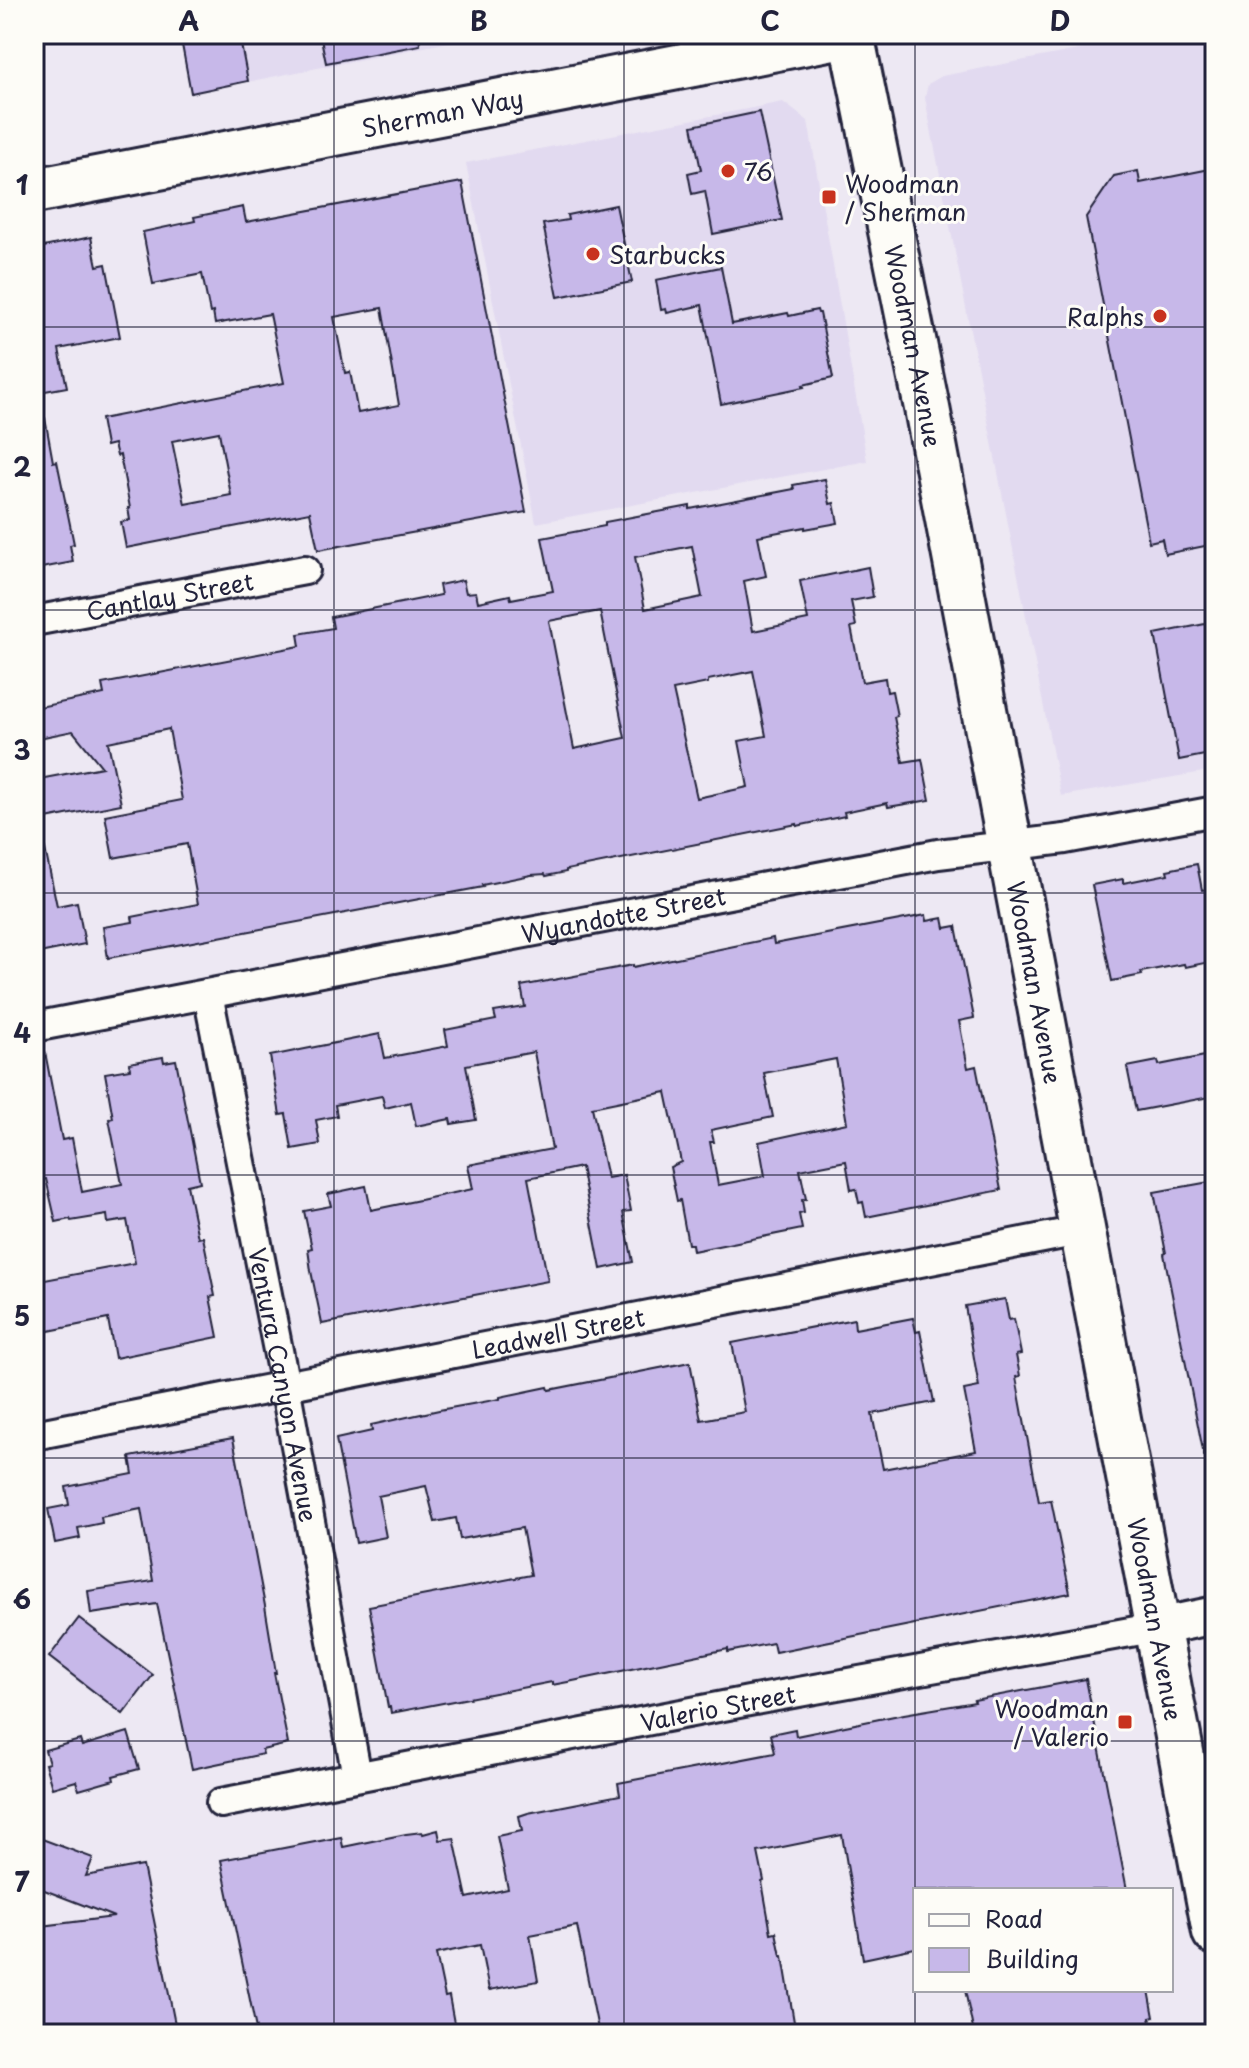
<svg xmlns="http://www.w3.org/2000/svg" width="1249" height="2068" viewBox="0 0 1249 2068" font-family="'Playpen Sans',sans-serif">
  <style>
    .built { fill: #e2daf0 }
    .building { fill: #c7b8e9; stroke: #22223b; stroke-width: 2; fill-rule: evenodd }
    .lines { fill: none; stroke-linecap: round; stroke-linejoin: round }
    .minor-casing { stroke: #22223b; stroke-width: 34 }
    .tertiary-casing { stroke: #22223b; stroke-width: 42 }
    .primary-casing { stroke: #22223b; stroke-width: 50 }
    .minor { stroke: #fdfcf7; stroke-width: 28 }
    .tertiary { stroke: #fdfcf7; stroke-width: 36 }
    .primary { stroke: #fdfcf7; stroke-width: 44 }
    .grid { fill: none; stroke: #22223b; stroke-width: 2; stroke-opacity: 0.55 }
    .poi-dot { fill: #c8321e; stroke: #fdfcf7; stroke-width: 3 }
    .labels { text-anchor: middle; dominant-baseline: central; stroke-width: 6; stroke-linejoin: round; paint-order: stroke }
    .street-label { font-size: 24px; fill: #22223b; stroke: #fdfcf7 }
    .poi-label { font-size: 24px; fill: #22223b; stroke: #fdfcf7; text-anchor: start }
    .neatline { fill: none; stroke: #22223b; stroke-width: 3 }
    .grid-label { font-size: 26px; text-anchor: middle; font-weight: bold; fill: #22223b }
  </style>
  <rect width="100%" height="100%" fill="#ede8f3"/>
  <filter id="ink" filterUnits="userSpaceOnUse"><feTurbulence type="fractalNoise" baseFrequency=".0125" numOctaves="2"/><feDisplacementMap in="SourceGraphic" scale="16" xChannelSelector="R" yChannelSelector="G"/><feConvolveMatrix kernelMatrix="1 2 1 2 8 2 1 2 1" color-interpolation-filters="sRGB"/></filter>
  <g filter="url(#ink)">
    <!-- built -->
    <g class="built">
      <path d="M180 34H490L191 93Z"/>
      <path d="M1160 34H1215V770L1061 796 925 98 928 84 942 76Z"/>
      <path d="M783 102 808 121 867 461 536 523 466 163Z"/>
    </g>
    <!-- building -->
    <g class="building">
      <path d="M180 34H239L248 81 191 93Z"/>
      <path d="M320 34H419L420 45 326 63Z"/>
      <path d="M759 112 782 220 713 234 705 191 692 194 688 173 701 170 692 126Z"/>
      <path d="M1215 168V544L1165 554 1162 539 1149 542 1086 217 1114 176 1138 171 1140 183Z"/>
      <path d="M462 182 526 512 318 550 310 512 126 548 121 522 130 520 128 508H130L120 455 117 456 114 444 106 446 101 419 284 383 270 314 215 324 213 312 210 313 202 274 153 284 143 232 195 221 194 217 243 207 246 222ZM382 308 399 405 358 413 350 372 345 373 334 317ZM219 432 231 495 185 504 172 441Z"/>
      <path d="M616 205 632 282 558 297 543 224 568 220 567 215Z"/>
      <path d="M91 237 97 266 106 264 120 337 59 349 67 387 34 393V249Z"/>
      <path d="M721 267 732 324 788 313 789 316 817 310 818 313H820L833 378 803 385 804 387 721 404 702 305 667 313 666 309 661 310 656 280Z"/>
      <path d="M45 418 53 462 57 461 74 544 70 545 73 562 36 569 34 558V419Z"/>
      <path d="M825 479 830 504 834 503 838 523 805 529V527L758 536 766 576 744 581 753 631 808 620 800 581 868 567 873 597 851 601 856 626 851 627 862 682 885 678 887 692 892 691 897 716 894 717 903 762 922 759 930 800 888 807 887 803 844 812 845 816 797 826V824L566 870V872L546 876 545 874 531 875 482 885 483 887 108 958 103 927 133 922 132 917 198 904 187 844 113 858 105 815 182 800 169 729 108 742 121 804 41 820 34 780 102 767 73 731 34 739V708L104 694 102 684 300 646 298 634 333 628 331 617 441 595 439 585 463 580 466 593 476 592 478 602 510 595 511 599 553 591 542 538 605 526V522L690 506V509L794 489 793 485ZM692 546 702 597 645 609 635 557ZM600 611 625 738 574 749 549 621ZM753 671 766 736 739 741 748 787 697 798 673 690 708 683V680Z"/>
      <path d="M1215 622V753L1179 760 1155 634Z"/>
      <path d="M44 844 57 906 77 902 85 944 34 954V845Z"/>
      <path d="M1197 864 1202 890 1212 888 1215 905V934L1211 935 1215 961 1185 967 1184 964 1141 972 1142 975 1112 981 1092 885 1123 879V883L1168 874 1167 870Z"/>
      <path d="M926 915 927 921 943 918 945 928 956 926 974 1018 959 1021 968 1068 976 1066 1001 1190 866 1217 863 1202 859 1203 856 1189 851 1190 846 1161 800 1170 806 1199 802 1200 804 1213 799 1214 802 1229 693 1251 692 1244H688L680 1200 677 1201 670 1167 681 1162 666 1092 592 1107 607 1178 624 1175 631 1211 623 1212 633 1262 601 1269 581 1167 528 1178 548 1281 322 1324 311 1271 308 1249 312 1248 304 1211 331 1206 328 1194 366 1186 371 1210 473 1189 468 1165 552 1149 534 1052 466 1065 476 1120 451 1124 450 1119 416 1126 411 1102 385 1108 382 1096 335 1105 337 1116 316 1120 320 1144 292 1149 286 1114 280 1115 270 1056 380 1034 385 1058 448 1046 445 1030 496 1020 494 1012 525 1007 521 986 633 965V967L773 938 774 944ZM836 1059 847 1123 759 1142 765 1176 718 1185 710 1142H714L711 1130 773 1117 764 1073Z"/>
      <path d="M45 1052 62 1140 72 1138 82 1192 122 1184 109 1119 113 1118 105 1073 130 1069 129 1063 163 1057 164 1062 176 1060 200 1182 187 1185 198 1238 203 1237 215 1296 210 1297 218 1337 115 1358 108 1319 34 1334V1282L135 1263 127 1220 108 1223 107 1215 71 1221 70 1219 56 1222 46 1179 34 1182V1053Z"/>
      <path d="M1215 1054V1096L1136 1111 1127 1067 1158 1061 1159 1065Z"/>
      <path d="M1215 1181V1455L1204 1456 1164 1254 1166 1253 1154 1192Z"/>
      <path d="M1005 1299 1009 1320 1014 1319 1021 1354 1016 1355 1020 1376 1016 1377 1039 1502 1051 1500 1070 1593 775 1652 773 1643 728 1652V1649L568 1682 552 1685V1682L391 1713 390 1707H388L369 1606 531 1575 522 1528 460 1539 456 1518 435 1522 426 1486 378 1496 386 1537 356 1543 336 1439 372 1431 371 1425 439 1410 500 1399V1397L548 1387 549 1390 690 1362 701 1420 745 1412 732 1343 854 1319 855 1329 913 1318 916 1332 920 1331 934 1402 872 1414 883 1469 976 1451 964 1390 979 1387 965 1306Z"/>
      <path d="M233 1438 265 1606 276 1673H274L288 1744 262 1750 263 1754 192 1769 157 1604 91 1614 88 1591 153 1581 141 1509 101 1517 102 1523 78 1528 80 1538 55 1543 48 1509 69 1505 66 1487 133 1474 130 1457Z"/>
      <path d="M79 1618 153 1675 123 1714 49 1657Z"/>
      <path d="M1086 1679 1127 1890H915V1948L863 1959 842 1835 758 1852 764 1881 762 1882 771 1933 776 1932 781 1956H783L796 2034H599L577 1926 530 1935 538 1981 489 1990 480 1945 436 1954 445 1997 449 1996 456 2034H257L221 1860 341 1837 343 1847 406 1834 422 1832 423 1834 438 1830 440 1840 454 1838 467 1898 508 1889 497 1836 522 1831 519 1816 528 1813 620 1795 618 1783 775 1753 771 1734 795 1729 796 1736 904 1714 975 1702 974 1700Z"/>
      <path d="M128 1732 139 1769 113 1776 114 1780 79 1790 76 1781 52 1788 45 1764 49 1763 45 1750 80 1740 82 1746Z"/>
      <path d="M34 1836 93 1858 86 1876 137 1866V1867L143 1866 177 2034H133L131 2024 34 2034V1927L114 1917 34 1886Z"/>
      <path d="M965 1990H1149L1154 2017 1150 2018 1154 2034H974Z"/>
    </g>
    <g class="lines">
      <defs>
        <g id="minor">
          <path id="s1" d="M34 621 305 570"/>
          <path id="s2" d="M208 994 285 1386 357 1776"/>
          <path id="s3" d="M34 1027 938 854 1065 839 1215 811"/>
          <path id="s4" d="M34 1435 1084 1230"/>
          <path id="s5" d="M221 1803 749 1701 1158 1627"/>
        </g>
        <path id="tertiary" d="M1158 1627 1215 1615"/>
        <g id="primary">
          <path id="s6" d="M851 34 927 408 1215 1932"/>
          <path id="s7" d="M34 191 849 34"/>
        </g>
      </defs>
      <!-- minor casing -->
      <use href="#minor" class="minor-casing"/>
      <!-- tertiary casing -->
      <use href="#tertiary" class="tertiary-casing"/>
      <!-- primary casing -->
      <use href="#primary" class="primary-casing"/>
      <!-- minor -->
      <use href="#minor" class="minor"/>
      <!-- tertiary -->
      <use href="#tertiary" class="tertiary"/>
      <!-- primary -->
      <use href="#primary" class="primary"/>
    </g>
  </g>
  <!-- grid -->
  <path class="grid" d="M334 34V2034M624 34V2034M915 34V2034M34 327H1215M34 610H1215M34 893H1215M34 1175H1215M34 1458H1215M34 1741H1215"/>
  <!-- markers -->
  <g class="poi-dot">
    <circle cx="728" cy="171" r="8"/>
    <rect x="821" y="189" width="16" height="16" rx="4"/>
    <circle cx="593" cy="254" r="8"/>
    <circle cx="1160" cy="316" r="8"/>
    <rect x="1117" y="1714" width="16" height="16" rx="4"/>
  </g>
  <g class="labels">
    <!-- street labels -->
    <g class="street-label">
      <text stroke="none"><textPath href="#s7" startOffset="416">Sherman Way</textPath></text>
      <text stroke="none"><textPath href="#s6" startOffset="318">Woodman Avenue</textPath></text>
      <text stroke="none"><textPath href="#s1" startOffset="138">Cantlay Street</textPath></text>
      <text stroke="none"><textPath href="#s3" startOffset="600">Wyandotte Street</textPath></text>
      <text stroke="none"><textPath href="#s6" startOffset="966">Woodman Avenue</textPath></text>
      <text stroke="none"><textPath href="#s4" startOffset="534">Leadwell Street</textPath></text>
      <text stroke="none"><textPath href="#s2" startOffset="398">Ventura Canyon Avenue</textPath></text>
      <text stroke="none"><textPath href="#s6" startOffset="1614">Woodman Avenue</textPath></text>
      <text stroke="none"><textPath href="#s5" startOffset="506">Valerio Street</textPath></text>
    </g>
    <!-- poi labels -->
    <g class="poi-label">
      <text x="744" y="171">76</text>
      <text x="845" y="183">Woodman<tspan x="845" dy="28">/ Sherman</tspan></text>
      <text x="609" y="254">Starbucks</text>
      <text x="1144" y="316" text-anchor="end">Ralphs</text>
      <text x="1109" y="1708" text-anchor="end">Woodman<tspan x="1109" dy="28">/ Valerio</tspan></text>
    </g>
  </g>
  <!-- margin -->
  <rect width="1249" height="2068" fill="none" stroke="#fdfcf7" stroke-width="88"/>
  <!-- legend -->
  <rect x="913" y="1888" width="260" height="104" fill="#fdfcf7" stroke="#a5a5ac" stroke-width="2"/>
  <rect x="929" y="1914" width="40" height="12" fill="#fdfcf7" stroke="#a5a5ac" stroke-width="2"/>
  <text x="985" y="1928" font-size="24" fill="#22223b">Road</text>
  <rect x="929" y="1948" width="40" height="24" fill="#c7b8e9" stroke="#a5a5ac" stroke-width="2"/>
  <text x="985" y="1968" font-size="24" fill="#22223b">Building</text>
  <rect x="44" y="44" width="1161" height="1980" class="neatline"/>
  <g class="grid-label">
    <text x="189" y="31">A</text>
    <text x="479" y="31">B</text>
    <text x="770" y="31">C</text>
    <text x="1060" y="31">D</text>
    <text x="22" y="195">1</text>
    <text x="22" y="477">2</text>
    <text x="22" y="760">3</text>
    <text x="22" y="1043">4</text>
    <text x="22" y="1326">5</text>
    <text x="22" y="1609">6</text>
    <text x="22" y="1892">7</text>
  </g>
</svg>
